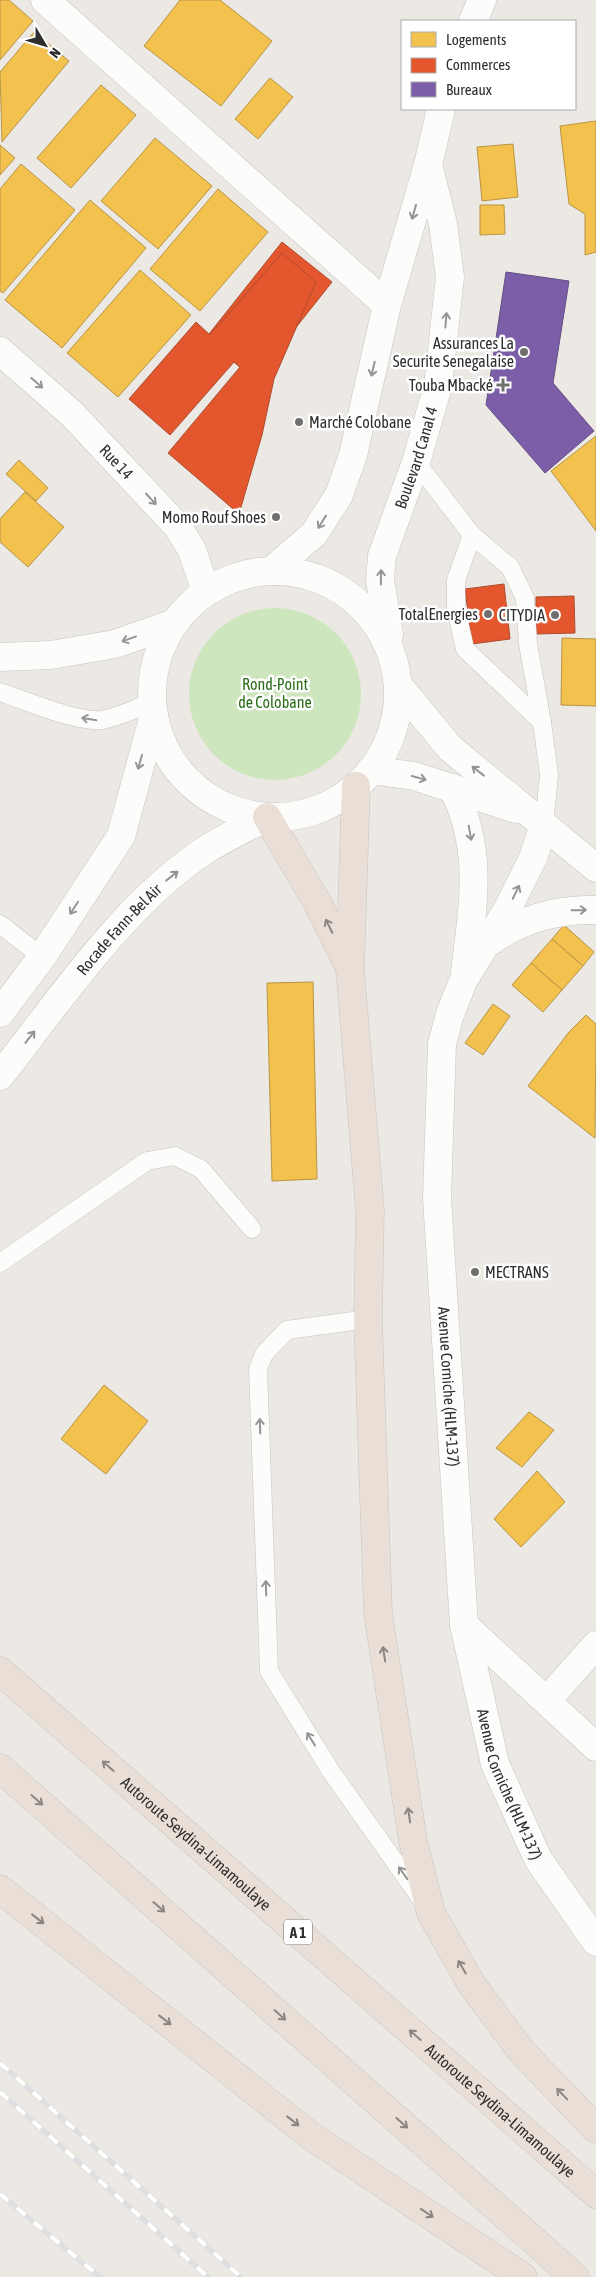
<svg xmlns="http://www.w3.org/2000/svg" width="596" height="2277" viewBox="0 0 596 2277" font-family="'Asap Condensed',sans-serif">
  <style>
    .green { fill: #cee6be }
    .homes { fill: #f2c14e; stroke: #b79544 }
    .shops { fill: #e4572e; stroke: #ad4b2e }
    .offices { fill: #7b5ea7; stroke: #645083 }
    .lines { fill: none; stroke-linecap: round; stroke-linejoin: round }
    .lane-casing { stroke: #c5c4c5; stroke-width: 19 }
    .street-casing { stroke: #c5c4c5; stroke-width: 29 }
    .secondary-casing { stroke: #c5c4c5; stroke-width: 29 }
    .highway-casing { stroke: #c6c5c4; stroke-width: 29 }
    .lane { stroke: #fcfcfb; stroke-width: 18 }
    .street { stroke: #fcfcfb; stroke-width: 28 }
    .secondary { stroke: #fcfcfb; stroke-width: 28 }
    .highway { stroke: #eadfd6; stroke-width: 28 }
    .rail-casing { stroke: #dfdfe1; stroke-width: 5.5 }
    .rail { stroke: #fff; stroke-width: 4; stroke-dasharray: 11; stroke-linecap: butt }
    .oneway { stroke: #959594 }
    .oneway2 { stroke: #8c8682 }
    .poi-dot { fill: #706f6e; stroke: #fff; stroke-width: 2 }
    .labels { text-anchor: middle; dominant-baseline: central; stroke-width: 5; stroke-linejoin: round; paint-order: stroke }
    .shield { fill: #fff; stroke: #6d6d6d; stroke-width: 1 }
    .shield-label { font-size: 15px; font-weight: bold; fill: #2e2e2e }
    .poi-label { font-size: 16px; fill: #2e2e2e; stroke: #fff; text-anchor: end }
    .street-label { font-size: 16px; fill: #2e2e2e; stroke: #fff }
    .park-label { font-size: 16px; fill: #2c6e1b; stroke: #fff }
  </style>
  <rect width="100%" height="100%" fill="#ece8e4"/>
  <!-- green -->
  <circle class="green" cx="275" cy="694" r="86"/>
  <!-- homes -->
  <g class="homes">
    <path d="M0 0H9L33 21 0 60Z"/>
    <path d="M180 0H220L272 41 221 106 144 46Z"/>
    <path d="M34 32 69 61 2 142 0 72Z"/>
    <path d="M270 78 293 97 258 139 235 119Z"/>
    <path d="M101 85 136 115 71 188 37 158Z"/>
    <path d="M596 121V252L585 255V214L569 204 560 126Z"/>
    <path d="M155 138 212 186 158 249 101 201Z"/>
    <path d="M513 144 518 197 482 201 477 147Z"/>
    <path d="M0 145 15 158 0 175Z"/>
    <path d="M21 164 75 210 3 293 0 291V189Z"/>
    <path d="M218 189 268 232 200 311 150 269Z"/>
    <path d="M90 200 146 248 62 348 5 300Z"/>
    <path d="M480 205H504L505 234 480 235Z"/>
    <path d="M140 270 191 315 118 397 67 353Z"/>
    <path d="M596 436V531L551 471Z"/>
    <path d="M19 460 48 488 36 501 6 474Z"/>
    <path d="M25 492 64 527 28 567 0 542V519Z"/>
    <path d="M562 638 596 639V706L561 705Z"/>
    <path d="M564 925 594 952 583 966 552 939Z"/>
    <path d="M552 939 583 966 562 990 531 963Z"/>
    <path d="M531 963 562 990 543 1012 512 985Z"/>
    <path d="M313 982 317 1179 272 1181 267 983Z"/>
    <path d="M493 1004 510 1016 483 1055 465 1043Z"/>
    <path d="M586 1015 596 1024 595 1138 528 1086 569 1032Z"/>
    <path d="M104 1385 148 1421 106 1474 61 1439Z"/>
    <path d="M529 1412 554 1430 522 1467 496 1448Z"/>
    <path d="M537 1471 565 1502 521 1547 494 1519Z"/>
  </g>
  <!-- shops -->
  <g class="shops">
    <path d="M282 242 332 282 255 379 205 339Z"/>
    <path d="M282 253 316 282 274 379 262 435 239 514 168 453 240 367 234 362 170 435 129 399 196 322 210 335Z"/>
    <path d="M504 584 510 639 472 644 465 589Z"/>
    <path d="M574 596 575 633 536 634V597Z"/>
  </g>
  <!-- offices -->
  <path class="offices" d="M506 272 569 281 553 383 594 431 545 473 486 405Z"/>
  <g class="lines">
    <defs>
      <g id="lane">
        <path d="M416 462 472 535 456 580V609L465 649 542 722 549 775 544 825"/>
        <path d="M472 535 510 567 525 598 528 644 542 722"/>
        <path d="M0 692C24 700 78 723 101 720 119 717 135 709 152 702"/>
        <path d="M0 924 42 957"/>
        <path d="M0 1263 147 1161 175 1156 201 1169 252 1229"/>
        <path d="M368 1319 287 1330 264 1354 258 1369 269 1671 330 1770 422 1900"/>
      </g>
      <g id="street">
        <path d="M45 0 387 305"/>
        <path id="s1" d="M0 351 72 414 178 527 192 550 206 592"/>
        <path d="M464 1625 596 1747"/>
        <path d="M547 1700 596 1645"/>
      </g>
      <g id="secondary">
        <path d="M473 21 482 0"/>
        <path d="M271 571 314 534 339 495 353 455 387 305 428 165 441 109"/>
        <circle cx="275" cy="694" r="123"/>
        <path id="s2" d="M389 635 380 580 382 556 416 462 438 386 450 277 443 224 428 165"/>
        <path d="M0 657 51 655 115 644 175 623"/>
        <path d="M398 685 450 748 596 868"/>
        <path d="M371 770 414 776 516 809"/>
        <path d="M453 788C484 852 473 904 465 972"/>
        <path id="s3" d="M544 825 533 858 506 912 464 979 450 1014 442 1044 437 1198 464 1625 495 1764 538 1859 596 1942"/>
        <path d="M491 941C523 918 557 909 596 910"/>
        <path d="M0 1013 42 957 121 836 154 715"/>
        <path id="s4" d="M0 1076C59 1001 124 904 204 851 224 838 246 828 267 817"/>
      </g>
      <g id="highway">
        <path d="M356 786 350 969 370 1211 368 1319 378 1613 413 1841 431 1913 472 1985 522 2052 596 2129"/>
        <path d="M267 817 317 902 349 966"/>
        <path id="s5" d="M0 1671 596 2194"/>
        <path d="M0 1768 575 2277"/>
        <path d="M0 1889 311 2136 523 2277"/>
      </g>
    </defs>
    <!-- lane casing -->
    <use href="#lane" class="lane-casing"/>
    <!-- street casing -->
    <use href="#street" class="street-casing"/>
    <!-- secondary casing -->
    <use href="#secondary" class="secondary-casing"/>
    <!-- highway casing -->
    <use href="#highway" class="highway-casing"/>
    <!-- lane -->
    <use href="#lane" class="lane"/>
    <!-- street -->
    <use href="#street" class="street"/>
    <!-- secondary -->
    <use href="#secondary" class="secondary"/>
    <!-- highway -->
    <use href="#highway" class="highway"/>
    <defs>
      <g id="rail">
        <path d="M0 2063 241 2277"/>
        <path d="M0 2092 208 2277"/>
        <path d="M0 2194 100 2277"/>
      </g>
    </defs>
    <!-- rail casing -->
    <use href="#rail" class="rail-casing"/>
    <!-- rail -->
    <use href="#rail" class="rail"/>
  </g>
  <!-- one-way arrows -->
  <defs><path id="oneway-shaft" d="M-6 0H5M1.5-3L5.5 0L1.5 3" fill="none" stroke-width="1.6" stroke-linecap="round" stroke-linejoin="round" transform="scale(1.25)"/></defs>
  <g class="oneway">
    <use href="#oneway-shaft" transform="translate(414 212) rotate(106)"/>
    <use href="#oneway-shaft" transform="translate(446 320) rotate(-85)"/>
    <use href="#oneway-shaft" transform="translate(373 369) rotate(103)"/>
    <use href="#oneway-shaft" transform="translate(37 383) rotate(41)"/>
    <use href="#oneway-shaft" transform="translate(151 499) rotate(47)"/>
    <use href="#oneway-shaft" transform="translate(322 522) rotate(122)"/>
    <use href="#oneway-shaft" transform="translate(381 577) rotate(-89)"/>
    <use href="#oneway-shaft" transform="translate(129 639) rotate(160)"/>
    <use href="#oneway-shaft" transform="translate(89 719) rotate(-170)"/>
    <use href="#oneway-shaft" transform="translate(140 762) rotate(106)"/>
    <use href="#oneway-shaft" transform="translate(478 771) rotate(-142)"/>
    <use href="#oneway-shaft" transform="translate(419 778) rotate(15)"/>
    <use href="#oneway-shaft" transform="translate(470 833) rotate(80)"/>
    <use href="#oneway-shaft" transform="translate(172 876) rotate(-38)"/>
    <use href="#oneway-shaft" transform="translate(516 892) rotate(-64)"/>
    <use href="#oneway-shaft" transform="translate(74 908) rotate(123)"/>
    <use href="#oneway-shaft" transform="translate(579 910) rotate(-1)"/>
    <use href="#oneway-shaft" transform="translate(30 1037) rotate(-52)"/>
    <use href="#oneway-shaft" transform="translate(260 1426) rotate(-92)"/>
    <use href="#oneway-shaft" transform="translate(266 1588) rotate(-92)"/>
    <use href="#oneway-shaft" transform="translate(311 1739) rotate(-122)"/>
    <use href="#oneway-shaft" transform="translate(403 1873) rotate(-125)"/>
  </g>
  <g class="oneway2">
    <use href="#oneway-shaft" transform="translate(329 926) rotate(-116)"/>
    <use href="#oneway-shaft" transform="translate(384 1654) rotate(-99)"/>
    <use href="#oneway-shaft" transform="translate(108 1766) rotate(-139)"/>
    <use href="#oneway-shaft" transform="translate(37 1800) rotate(41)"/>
    <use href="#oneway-shaft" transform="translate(409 1815) rotate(-99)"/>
    <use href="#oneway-shaft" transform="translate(159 1907) rotate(41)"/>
    <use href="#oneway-shaft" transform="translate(38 1919) rotate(38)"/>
    <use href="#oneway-shaft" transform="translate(462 1967) rotate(-120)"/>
    <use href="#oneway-shaft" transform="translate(280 2015) rotate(42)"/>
    <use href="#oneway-shaft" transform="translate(165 2020) rotate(38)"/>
    <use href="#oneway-shaft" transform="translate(415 2035) rotate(-139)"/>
    <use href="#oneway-shaft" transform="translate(562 2094) rotate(-134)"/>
    <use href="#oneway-shaft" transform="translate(293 2121) rotate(38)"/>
    <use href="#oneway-shaft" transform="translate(402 2123) rotate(42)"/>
    <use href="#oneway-shaft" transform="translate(427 2213) rotate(34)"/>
  </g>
  <!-- markers -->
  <g class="poi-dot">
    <circle cx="524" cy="352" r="5"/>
    <path d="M500.5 377.5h5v5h5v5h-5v5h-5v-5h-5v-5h5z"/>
    <circle cx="299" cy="422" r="5"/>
    <circle cx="276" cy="517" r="5"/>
    <circle cx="488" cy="614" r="5"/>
    <circle cx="555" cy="615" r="5"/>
    <circle cx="475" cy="1272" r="5"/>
  </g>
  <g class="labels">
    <!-- shield labels -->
    <rect class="shield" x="284" y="1919.5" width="28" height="25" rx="4"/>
    <g class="shield-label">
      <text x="298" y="1932">A 1</text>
    </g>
    <!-- poi labels -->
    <g class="poi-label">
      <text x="514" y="343">Assurances La<tspan x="514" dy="18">Securite Senegalaise</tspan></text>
      <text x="493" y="385">Touba Mbacké</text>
      <text x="309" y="422" text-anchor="start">Marché Colobane</text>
      <text x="266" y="517">Momo Rouf Shoes</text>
      <text x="478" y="614">TotalEnergies</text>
      <text x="545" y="615">CITYDIA</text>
      <text x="485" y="1272" text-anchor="start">MECTRANS</text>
    </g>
    <!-- street labels -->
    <g class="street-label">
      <text stroke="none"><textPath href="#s2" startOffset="184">Boulevard Canal 4</textPath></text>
      <text stroke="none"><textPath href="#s1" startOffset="161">Rue 14</textPath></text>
      <text stroke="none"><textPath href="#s4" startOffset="189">Rocade Fann-Bel Air</textPath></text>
      <text stroke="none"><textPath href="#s3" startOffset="586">Avenue Corniche (HLM-137)</textPath></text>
      <text stroke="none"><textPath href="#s3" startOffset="991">Avenue Corniche (HLM-137)</textPath></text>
      <text stroke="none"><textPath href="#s5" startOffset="261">Autoroute Seydina-Limamoulaye</textPath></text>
      <text stroke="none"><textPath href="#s5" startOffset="666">Autoroute Seydina-Limamoulaye</textPath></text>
    </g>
    <!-- park labels -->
    <g class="park-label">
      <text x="275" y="684">Rond-Point<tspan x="275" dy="18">de Colobane</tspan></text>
    </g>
  </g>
  <!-- legend -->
  <rect x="401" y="20" width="175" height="90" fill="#ffffff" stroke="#ababab"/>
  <rect x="411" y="32" width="25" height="15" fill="#f2c14e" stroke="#ababab"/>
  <text x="446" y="45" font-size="15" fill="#2e2e2e">Logements</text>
  <rect x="411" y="58" width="25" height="15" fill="#e4572e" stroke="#ababab"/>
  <text x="446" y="70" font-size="15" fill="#2e2e2e">Commerces</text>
  <rect x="411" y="82" width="25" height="15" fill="#7b5ea7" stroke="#ababab"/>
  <text x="446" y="95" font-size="15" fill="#2e2e2e">Bureaux</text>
  <!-- north arrow -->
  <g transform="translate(45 45) rotate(128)" stroke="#ffffff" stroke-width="4" paint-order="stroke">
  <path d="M0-4L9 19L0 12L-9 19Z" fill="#2e2e2e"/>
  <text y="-8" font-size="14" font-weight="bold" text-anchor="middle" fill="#2e2e2e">N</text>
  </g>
</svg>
